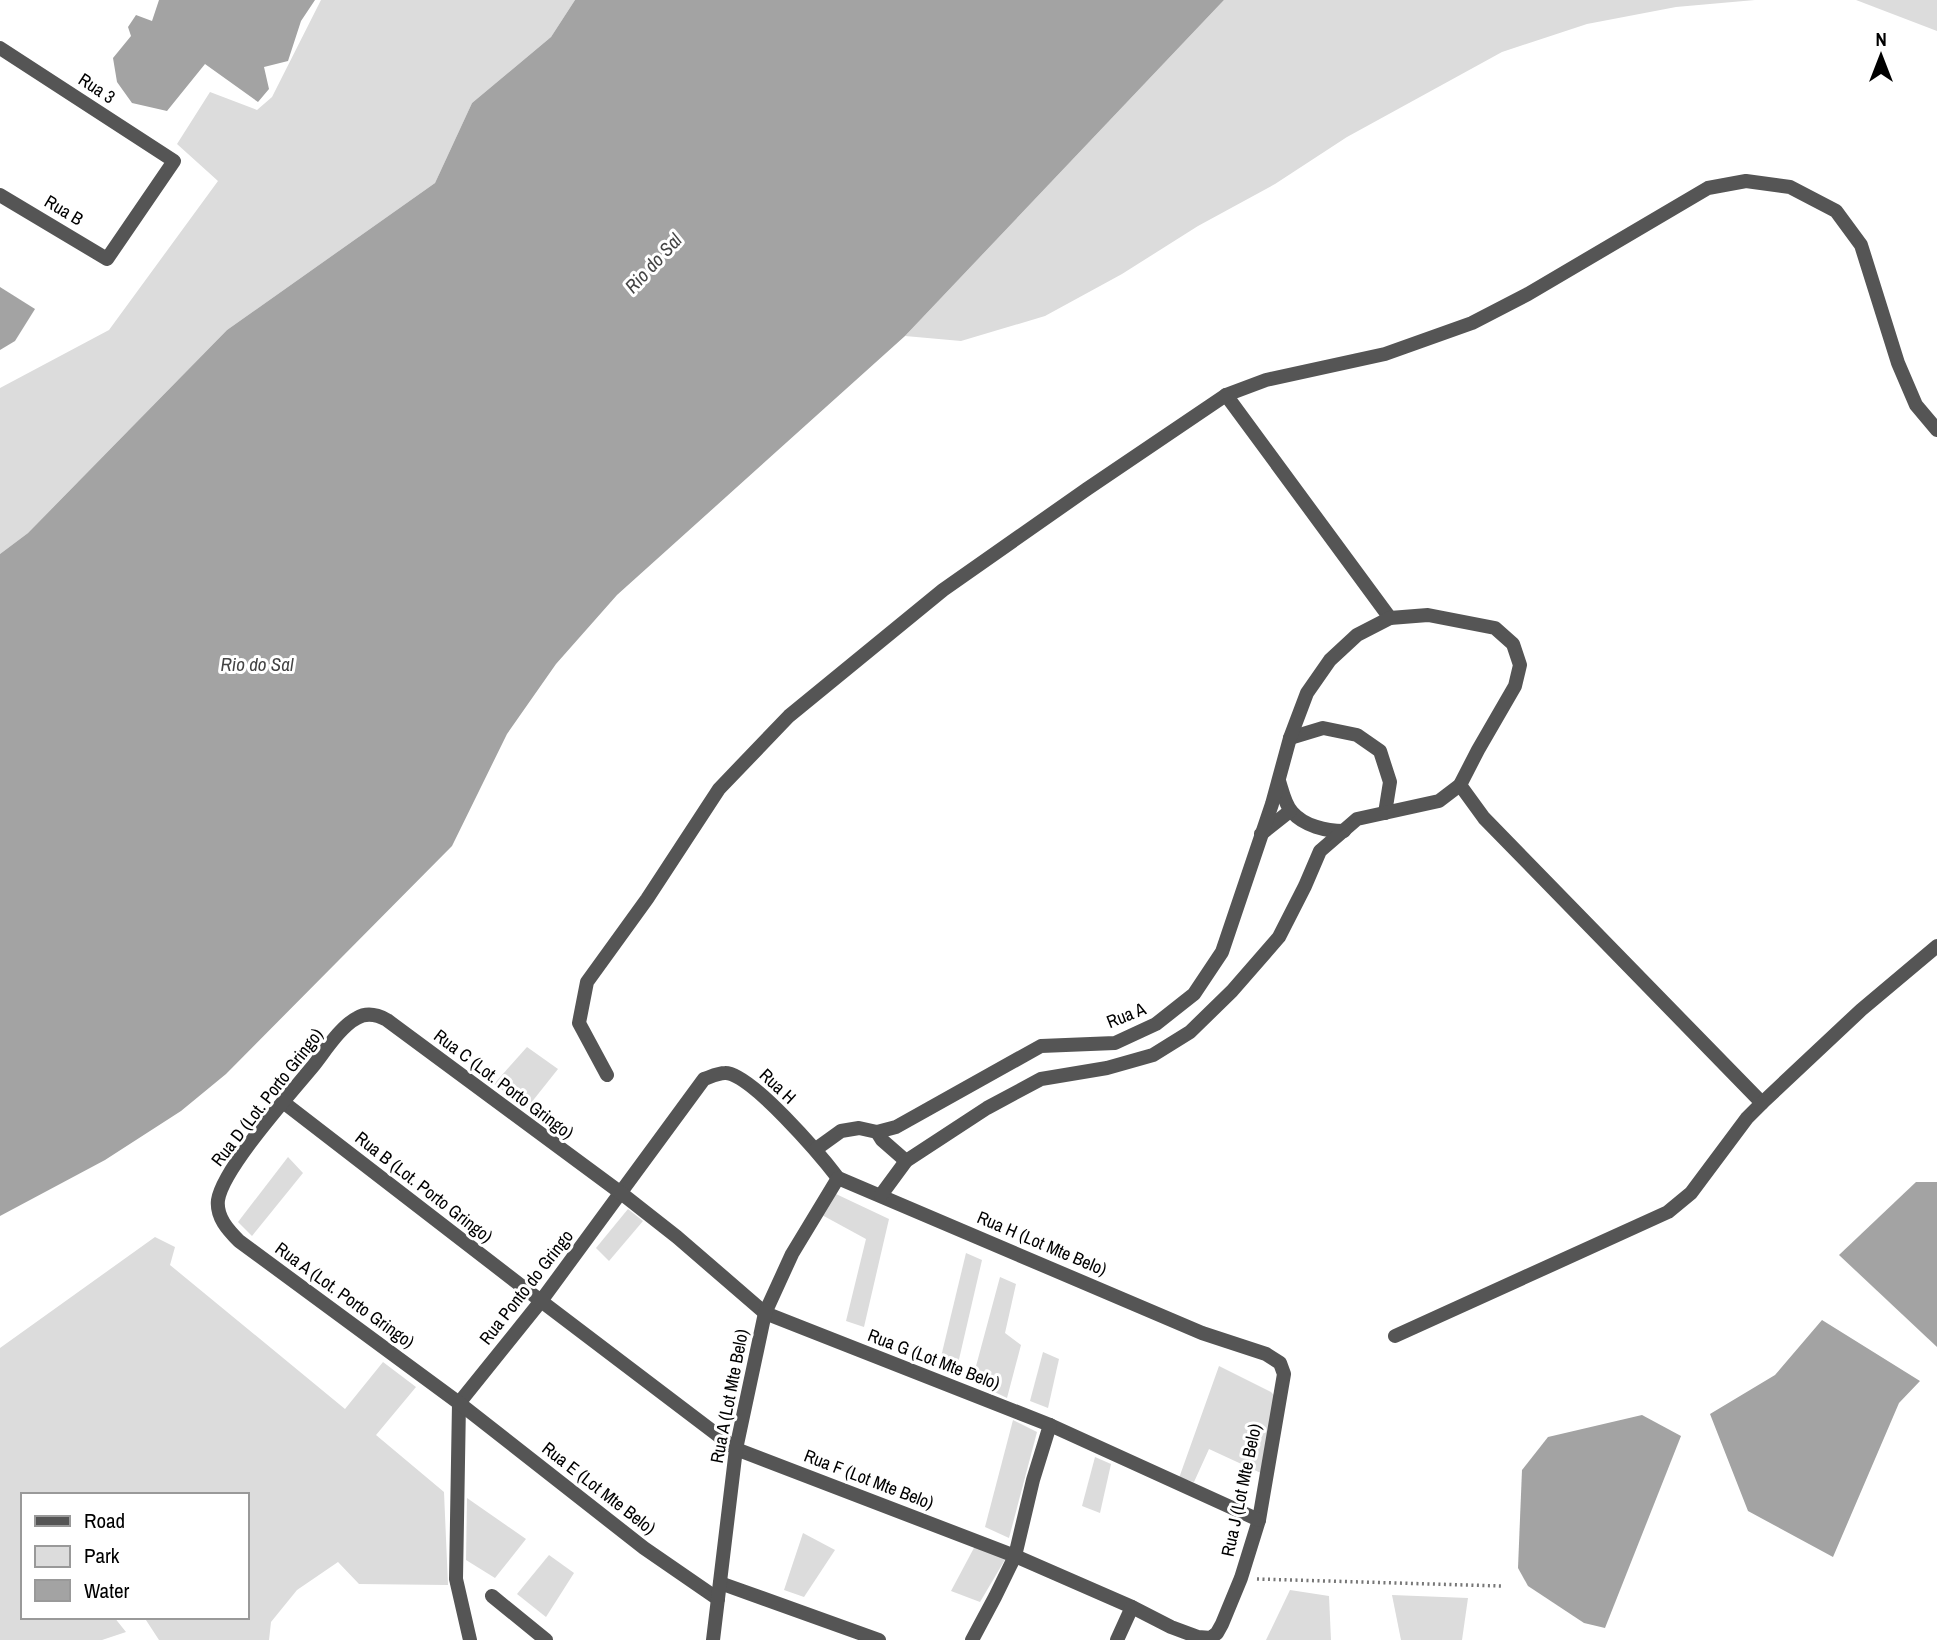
<svg xmlns="http://www.w3.org/2000/svg" width="1937" height="1640" viewBox="0 0 1937 1640" font-family="'Archivo Narrow',sans-serif">
  <style>
    .green { fill: #dcdcdc }
    .water { fill: #a3a3a3 }
    .lines { fill: none; stroke-linecap: round; stroke-linejoin: round }
    .path { stroke: #777; stroke-width: 3.5; stroke-dasharray: 2 3.5; stroke-linecap: butt }
    .minor { stroke: #555; stroke-width: 14 }
    .labels { text-anchor: middle; dominant-baseline: central; stroke-width: 6; stroke-linejoin: round; paint-order: stroke }
    .street-label { font-size: 18px; fill: #000; stroke: #fff }
    .water-label { font-size: 19px; font-style: italic; fill: #444; stroke: #fff }
  </style>
  <rect width="100%" height="100%" fill="#fff"/>
  <!-- green -->
  <g class="green">
    <path d="M321 0H575L551 37 472 103 435 183 227 330 28 533 0 554V388L109 330 218 181 177 144 210 92 257 110 272 97Z"/>
    <path d="M1224 0H1755L1676 7 1587 24 1502 52 1347 137 1275 184 1198 226 1122 274 1045 316 961 341 905 336Z"/>
    <path d="M1856 0H1937V31Z"/>
    <path d="M527 1047 558 1069 527 1108 494 1084Z"/>
    <path d="M288 1157 303 1173 252 1236 238 1222Z"/>
    <path d="M836 1194 889 1219 864 1327 846 1321 866 1239 822 1215Z"/>
    <path d="M628 1209 643 1221 609 1261 596 1248Z"/>
    <path d="M155 1237 175 1247 170 1265 345 1409 383 1362 416 1387 376 1435 444 1492 448 1585 359 1584 338 1562 297 1590 271 1622 269 1640H159L144 1617H247V1495H23V1617H114L126 1632 102 1640H0V1348Z"/>
    <path d="M966 1253 982 1260 957 1368 940 1361Z"/>
    <path d="M1000 1277 1016 1284 1005 1333 1021 1345 1007 1398 972 1381Z"/>
    <path d="M1043 1352 1059 1359 1048 1408 1030 1401Z"/>
    <path d="M1219 1366 1271 1392 1283 1405 1263 1474 1209 1449 1194 1482 1179 1478Z"/>
    <path d="M1013 1420 1037 1432 1009 1538 985 1527Z"/>
    <path d="M1095 1457 1111 1464 1100 1513 1082 1506Z"/>
    <path d="M467 1498 526 1539 495 1578 466 1560Z"/>
    <path d="M803 1533 835 1550 804 1597 784 1590Z"/>
    <path d="M975 1546 1006 1558 980 1602 951 1591Z"/>
    <path d="M549 1555 574 1573 546 1617 517 1594Z"/>
    <path d="M1290 1590 1329 1596 1331 1640H1266Z"/>
    <path d="M1392 1595 1468 1598 1462 1640H1401Z"/>
  </g>
  <!-- water -->
  <g class="water">
    <path d="M159 0H315L301 21 288 61 264 67 269 89 258 102 205 64 167 111 132 103 117 82 113 58 131 36 128 27 136 15 152 21Z"/>
    <path d="M575 0H1224L905 336 617 595 556 664 507 734 452 846 226 1074 181 1111 105 1160 0 1216V554L28 533 227 330 435 183 472 103 551 37Z"/>
    <path d="M0 287 35 309 15 341 0 350Z"/>
    <path d="M1916 1182H1937V1347L1839 1255Z"/>
    <path d="M1822 1320 1920 1381 1899 1403 1833 1557 1748 1511 1710 1414 1775 1375Z"/>
    <path d="M1642 1415 1681 1436 1605 1628 1584 1623 1528 1586 1518 1568 1522 1470 1548 1437Z"/>
  </g>
  <g class="lines">
    <!-- path -->
    <path class="path" d="M1257 1579 1501 1586"/>
    <!-- minor -->
    <g class="minor">
      <path d="M0 48 174 161 107 259 0 195"/>
      <path d="M1226 395 1390 618"/>
      <path d="M1290 738 1323 728 1357 735 1380 751 1390 782 1385 813"/>
      <path d="M1279 781C1282 790 1285 805 1292 812 1304 826 1326 831 1344 831"/>
      <path d="M1460 785 1484 818 1762 1103"/>
      <path d="M1261 834 1290 811"/>
      <path d="M607 1075 579 1023 587 982 647 899 719 789 789 716 943 590 1087 489 1226 395 1266 380 1385 354 1472 323 1528 294 1708 188 1746 181 1790 187 1836 211 1861 245 1898 363 1916 405 1937 430"/>
      <path d="M283 1102 541 1301 736 1449 1015 1556 1132 1607 1171 1627 1198 1637 1211 1638 1217 1633 1222 1624 1241 1578 1259 1520 1284 1374 1280 1363 1266 1354 1202 1333 838 1178C822 1157 750 1072 725 1073 718 1073 710 1077 704 1079L541 1301 459 1403"/>
      <path d="M877 1132 882 1140 906 1161"/>
      <path d="M816 1149 841 1131 859 1128 877 1132 896 1127 1041 1046 1115 1043 1156 1024 1194 994 1222 952 1272 804 1290 738 1307 693 1330 660 1357 635 1390 618 1428 615 1495 628 1513 644 1520 665 1515 686 1478 750 1460 785 1439 801 1357 819 1320 851 1305 886 1279 937 1232 991 1190 1032 1153 1055 1107 1068 1041 1079 987 1108 906 1161 881 1195"/>
      <path d="M1395 1336 1668 1212 1691 1193 1747 1118 1762 1103 1861 1010 1937 946"/>
      <path d="M459 1403 456 1579 470 1640"/>
      <path d="M720 1583 879 1640"/>
      <path d="M492 1596 546 1640"/>
      <path d="M718 1599 644 1548 459 1403 239 1241C228 1230 216 1217 218 1200 223 1168 291 1093 314 1065 325 1051 341 1026 357 1018 367 1012 378 1015 387 1020L621 1193 677 1237 765 1313 1050 1425 1259 1520"/>
      <path d="M713 1640 736 1449 765 1313 792 1254 838 1178"/>
      <path d="M972 1640 995 1597 1015 1556 1033 1480 1050 1425"/>
      <path d="M1117 1640 1132 1607"/>
    </g>
  </g>
  <g class="labels">
    <!-- street labels -->
    <g class="street-label">
      <text transform="translate(97 88) rotate(33)">Rua 3</text>
      <text transform="translate(64 210) rotate(31)">Rua B</text>
      <text transform="translate(1126 1015) rotate(-22)">Rua A</text>
      <text transform="translate(504 1084) rotate(37)">Rua C (Lot. Porto Gringo)</text>
      <text transform="translate(778 1086) rotate(43)">Rua H</text>
      <text transform="translate(267 1097) rotate(-52)">Rua D (Lot. Porto Gringo)</text>
      <text transform="translate(424 1187) rotate(38)">Rua B (Lot. Porto Gringo)</text>
      <text transform="translate(1042 1243) rotate(23)">Rua H (Lot Mte Belo)</text>
      <text transform="translate(526 1287) rotate(-52)">Rua Ponto do Gringo</text>
      <text transform="translate(345 1295) rotate(36)">Rua A (Lot. Porto Gringo)</text>
      <text transform="translate(934 1359) rotate(21)">Rua G (Lot Mte Belo)</text>
      <text transform="translate(729 1396) rotate(-79)">Rua A (Lot Mte Belo)</text>
      <text transform="translate(869 1479) rotate(21)">Rua F (Lot Mte Belo)</text>
      <text transform="translate(599 1488) rotate(38)">Rua E (Lot Mte Belo)</text>
      <text transform="translate(1241 1490) rotate(-78)">Rua J (Lot Mte Belo)</text>
    </g>
    <!-- water labels -->
    <g class="water-label">
      <text transform="translate(653 263) rotate(-47)">Rio do Sal</text>
      <text x="257" y="664">Rio do Sal</text>
    </g>
  </g>
  <!-- legend -->
  <rect x="21" y="1493" width="228" height="126" fill="#ffffff" stroke="#999999" stroke-width="2"/>
  <rect x="35" y="1516" width="35" height="10" fill="#555555" stroke="#999999" stroke-width="2"/>
  <text x="84" y="1528" font-size="21" fill="#000000">Road</text>
  <rect x="35" y="1546" width="35" height="21" fill="#dcdcdc" stroke="#999999" stroke-width="2"/>
  <text x="84" y="1563" font-size="21" fill="#000000">Park</text>
  <rect x="35" y="1580" width="35" height="21" fill="#a3a3a3" stroke="#999999" stroke-width="2"/>
  <text x="84" y="1598" font-size="21" fill="#000000">Water</text>
  <!-- north arrow -->
  <g transform="translate(1881 56)" stroke="#ffffff" stroke-width="5" paint-order="stroke">
  <path d="M0-5L12 26L0 18L-12 26Z" fill="#000000"/>
  <text y="-10" font-size="19" font-weight="bold" text-anchor="middle" fill="#000000">N</text>
  </g>
</svg>
